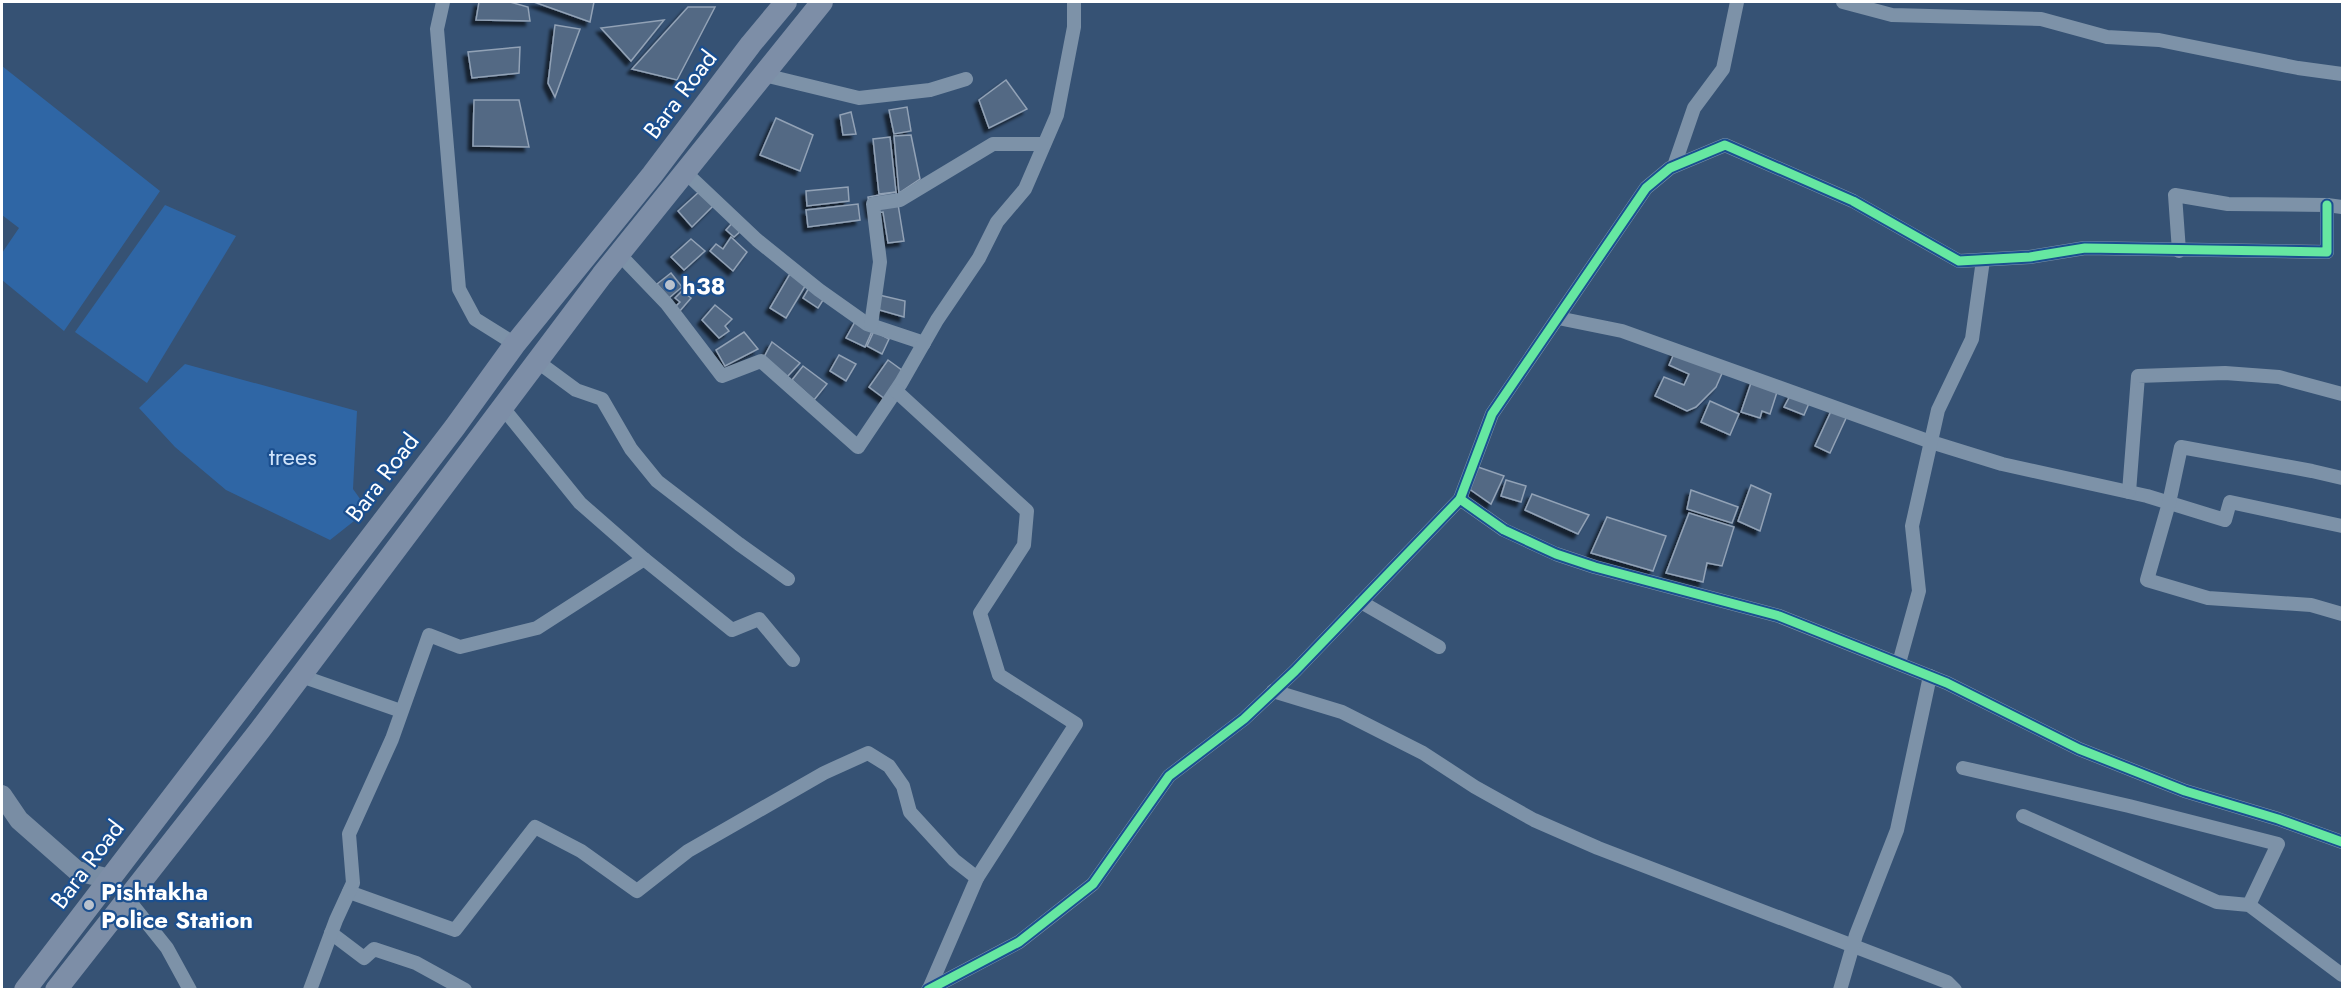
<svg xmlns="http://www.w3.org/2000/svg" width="2344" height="991" viewBox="0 0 2344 991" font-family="Jost,sans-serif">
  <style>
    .green { fill: #2f66a5 }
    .building { fill: #526984; stroke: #92a2b6; stroke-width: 1.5; filter: url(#shadow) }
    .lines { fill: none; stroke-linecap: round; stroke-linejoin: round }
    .street { stroke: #7d92a8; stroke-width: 14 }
    .secondary { stroke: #798da4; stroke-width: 20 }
    .primary { stroke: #7d8ea7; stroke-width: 22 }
    .cycleway-casing { stroke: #1b4f8f; stroke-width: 13 }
    .cycleway { stroke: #66e7a1; stroke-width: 9 }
    .poi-dot { fill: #b9c2ce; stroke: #1b4f8f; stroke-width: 2 }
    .labels { text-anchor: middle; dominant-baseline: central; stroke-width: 4.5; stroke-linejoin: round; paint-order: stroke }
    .street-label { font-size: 24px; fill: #fff; stroke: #1b4f8f }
    .poi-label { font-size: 24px; font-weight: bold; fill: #fff; stroke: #1b4f8f; text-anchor: start }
    .park-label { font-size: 24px; fill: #cfe3fa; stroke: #1b4f8f }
  </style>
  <defs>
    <filter id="shadow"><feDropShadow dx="-4.5" dy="4.5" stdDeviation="1.5" flood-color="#0009"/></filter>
  </defs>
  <rect width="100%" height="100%" fill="#365274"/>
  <!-- green -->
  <g class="green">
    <path d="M2 66 160 191 64 331 2 280V253L19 228 2 215Z"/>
    <path d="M165 205 236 236 147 383 75 332Z"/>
    <path d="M185 364 357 411 353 489 368 510 330 540 226 490 175 447 139 408Z"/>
  </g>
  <!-- building -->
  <g class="building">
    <path d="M479 2H510L528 7 530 21 476 20Z"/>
    <path d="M534 2H594L590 22Z"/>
    <path d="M688 7H715L677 80 632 69Z"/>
    <path d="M664 20 631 61 601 28Z"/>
    <path d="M555 25 580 29 555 97 548 83Z"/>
    <path d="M520 47 519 73 472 78 468 52Z"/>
    <path d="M1006 80 1027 109 989 128 979 100Z"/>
    <path d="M474 100H519L529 147 473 146Z"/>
    <path d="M907 107 911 131 894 134 889 110Z"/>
    <path d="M851 112 856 134 843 135 840 115Z"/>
    <path d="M776 118 813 135 800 171 760 155Z"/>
    <path d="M911 135 920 179 899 193 894 136Z"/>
    <path d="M890 137 896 192 879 194 873 139Z"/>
    <path d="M848 187 849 201 807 206 806 191Z"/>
    <path d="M700 191 714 205 692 227 678 211Z"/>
    <path d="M896 192 904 241 888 243 883 212 871 214 868 197Z"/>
    <path d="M858 204 860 220 808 227 806 210Z"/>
    <path d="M734 221 743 229 734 237 726 230Z"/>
    <path d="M731 237 747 252 733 271 710 251 716 244 723 249Z"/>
    <path d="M691 239 705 251 684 270 671 257Z"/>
    <path d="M791 272 807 283 786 318 770 308Z"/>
    <path d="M671 273 682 287 669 298 657 284Z"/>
    <path d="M810 286 825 297 818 308 803 298Z"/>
    <path d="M682 291 691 298 679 312 674 308 680 302 675 298Z"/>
    <path d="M879 295 905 301 904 317 876 309Z"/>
    <path d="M715 305 732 319 725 326 729 331 719 338 702 320Z"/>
    <path d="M856 320 873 329 865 347 846 338Z"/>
    <path d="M874 331 889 339 882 354 867 346Z"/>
    <path d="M744 332 758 349 725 366 716 350Z"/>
    <path d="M772 342 800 363 787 377 763 359Z"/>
    <path d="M1676 349 1723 371 1716 387 1696 407 1687 411 1655 396 1664 377 1684 385 1689 374 1669 365Z"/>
    <path d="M839 355 856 364 846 381 830 371Z"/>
    <path d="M888 360 903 371 885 399 869 387Z"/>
    <path d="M803 366 827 384 814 400 792 380Z"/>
    <path d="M1752 380 1778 389 1770 414 1762 411 1760 418 1741 412Z"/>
    <path d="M1791 394 1810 401 1804 415 1784 407Z"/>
    <path d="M1710 401 1739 414 1730 435 1701 422Z"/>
    <path d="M1832 409 1847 416 1830 453 1815 446Z"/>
    <path d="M1478 467 1504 476 1491 504 1468 488Z"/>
    <path d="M1506 480 1526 486 1521 502 1501 496Z"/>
    <path d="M1751 485 1771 494 1760 531 1738 521Z"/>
    <path d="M1691 490 1738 507 1732 523 1687 509Z"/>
    <path d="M1532 494 1589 515 1578 534 1525 510Z"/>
    <path d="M1689 513 1734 527 1722 566 1707 563 1703 582 1666 573Z"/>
    <path d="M1607 517 1666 536 1653 571 1591 553Z"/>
  </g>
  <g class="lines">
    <!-- street -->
    <g class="street">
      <path d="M443 2 437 29 459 289 475 319 515 344"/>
      <path d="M1843 2 1892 15 2041 19 2107 37 2159 40 2298 68 2342 74"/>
      <path d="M764 75 859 98 930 90 966 79"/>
      <path d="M1674 166 1694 108 1723 69 1737 2"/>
      <path d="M685 172 757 240 819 290 867 324 924 343"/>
      <path d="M2179 251 2175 195 2228 204 2327 205 2342 207"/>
      <path d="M619 254 667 304 722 376 761 361 858 447 901 383 937 320 979 258 997 222 1025 189 1057 115 1074 27V2"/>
      <path d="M1558 318 1622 331 1931 442 2002 464 2147 496 2225 520 2230 502 2342 526"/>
      <path d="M871 325 880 262 873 204 900 200 993 144H1044"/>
      <path d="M538 362 576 390 602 399 631 449 657 481 739 544 788 579"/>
      <path d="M896 391 1027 511 1024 545 980 613 999 675 1076 724 977 878"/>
      <path d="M2342 478 2312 471 2181 447 2169 503 2147 580 2208 598 2311 605 2342 614"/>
      <path d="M2129 492 2138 376 2225 373 2279 377 2342 394"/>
      <path d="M1460 499 1504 530 1556 554 1595 567 1779 616 1947 683 2079 749 2185 791 2278 819 2342 842"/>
      <path d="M644 559 732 630 759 619 793 660"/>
      <path d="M1361 602 1439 647"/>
      <path d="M1899 663 1919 591 1912 526 1938 410 1972 339 1983 260"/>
      <path d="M301 676 401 711"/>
      <path d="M1273 691 1342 712 1423 753 1475 787 1534 820 1598 848 1947 982 1955 990"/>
      <path d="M1963 768 2129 806 2278 844 2249 905"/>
      <path d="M2023 816 2217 902 2249 905 2342 975"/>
      <path d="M349 892 455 930 535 827 581 851 637 891 688 851 824 773 868 753 889 766 903 786 910 812 954 860 977 878 929 989"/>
      <path d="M127 898 167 948 190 990"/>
      <path d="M331 933 364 958 374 949 416 963 465 990"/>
      <path d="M310 990 336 920 353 883 349 834 392 739 429 635 460 647 537 628 644 559 580 503 503 408"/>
      <path d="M928 990 1019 942 1093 884 1169 776 1244 719 1295 671 1460 499 1492 414 1646 188 1670 168 1725 145 1853 201 1959 261 2030 257 2085 248 2327 252V205"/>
      <path d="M1840 990 1856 935 1897 830 1930 676"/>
    </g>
    <!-- secondary -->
    <path class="secondary" d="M2 795 19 820 77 871 110 879"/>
    <!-- primary -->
    <g class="primary">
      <path d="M25 990 455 427 515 344 652 175 751 44 786 2"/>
      <path d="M56 990 260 730 602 275 822 2"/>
    </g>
    <defs>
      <g id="cycleway">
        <path d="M1460 499 1504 530 1556 554 1595 567 1779 616 1947 683 2079 749 2185 791 2278 819 2342 842"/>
        <path d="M928 990 1019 942 1093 884 1169 776 1244 719 1295 671 1460 499 1492 414 1646 188 1670 168 1725 145 1853 201 1959 261 2030 257 2085 248 2327 252V205"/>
      </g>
    </defs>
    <!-- cycleway casing -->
    <use href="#cycleway" class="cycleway-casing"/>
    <!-- cycleway -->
    <use href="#cycleway" class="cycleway"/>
  </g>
  <!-- markers -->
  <g class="poi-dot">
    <circle cx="670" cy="285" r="6"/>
    <circle cx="89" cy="905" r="6"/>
  </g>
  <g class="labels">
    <!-- street labels -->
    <g class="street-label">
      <text transform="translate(680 94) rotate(-53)">Bara Road</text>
      <text transform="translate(382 477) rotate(-53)">Bara Road</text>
      <text transform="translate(87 864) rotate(-53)">Bara Road</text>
    </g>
    <!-- poi labels -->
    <g class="poi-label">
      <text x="682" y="285">h38</text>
      <text x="101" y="891">Pishtakha<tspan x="101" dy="28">Police Station</tspan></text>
    </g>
    <!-- park labels -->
    <g class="park-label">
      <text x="293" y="456">trees</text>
    </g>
  </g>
  <!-- border -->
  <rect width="2344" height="991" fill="none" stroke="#ffffff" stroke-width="6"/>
</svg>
